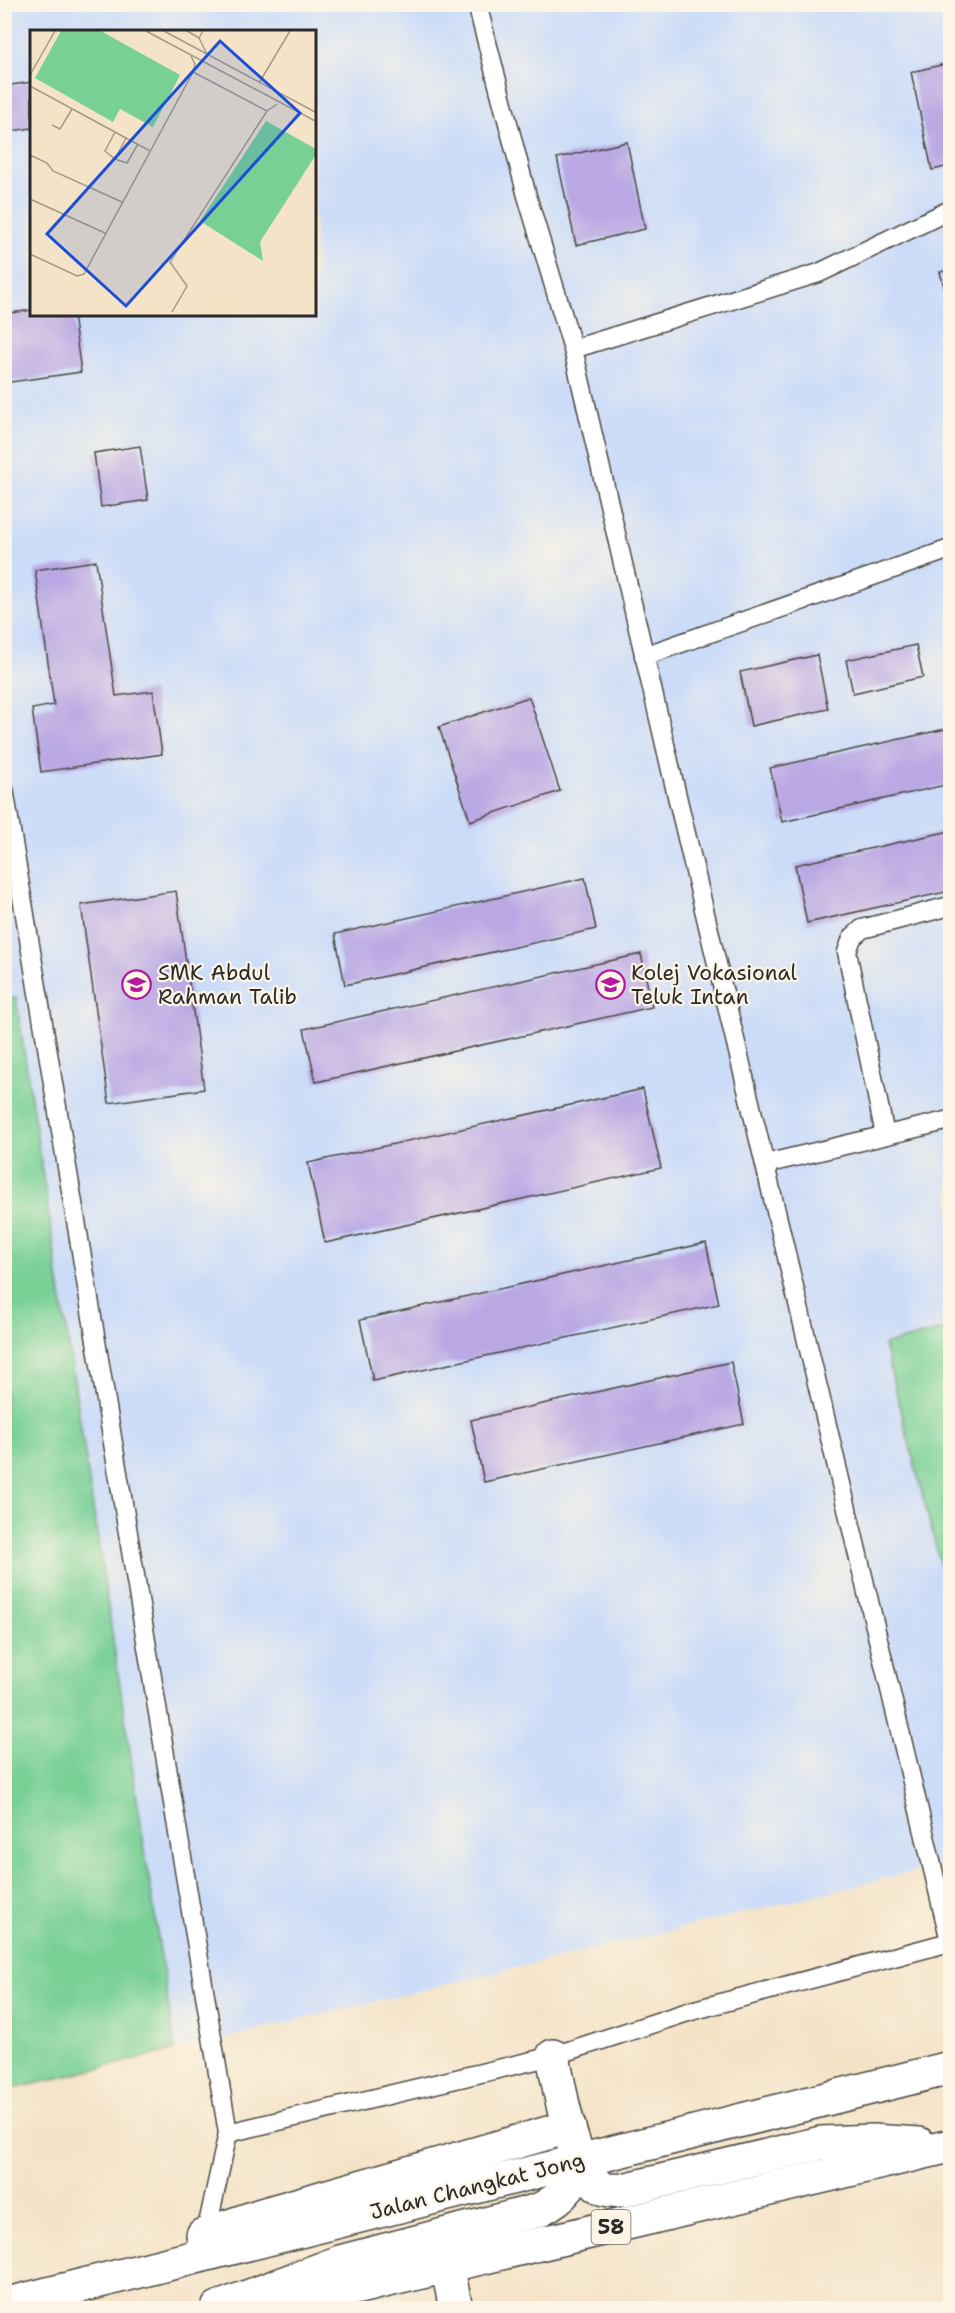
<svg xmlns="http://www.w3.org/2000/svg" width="955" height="2313" viewBox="0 0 955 2313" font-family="'Shantell Sans',sans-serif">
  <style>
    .built { fill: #cbdcf9; fill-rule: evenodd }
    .green { fill: #78d095; stroke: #527e60; stroke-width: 1.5 }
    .building { fill: #b9a8e4 }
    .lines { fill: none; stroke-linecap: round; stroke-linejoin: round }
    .lane-casing { stroke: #494742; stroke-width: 21 }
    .street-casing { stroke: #494742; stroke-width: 36 }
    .highway-casing { stroke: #494742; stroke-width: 36 }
    .lane { stroke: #fff; stroke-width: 18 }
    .street { stroke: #fff; stroke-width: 33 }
    .highway { stroke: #fff; stroke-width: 33 }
    .labels { text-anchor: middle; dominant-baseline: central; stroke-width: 4.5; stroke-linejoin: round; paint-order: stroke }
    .shield { fill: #fcf5e5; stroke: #6a6863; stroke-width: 1.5 }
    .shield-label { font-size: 20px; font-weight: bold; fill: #2b2b2b }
    .poi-label { font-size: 21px; fill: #2b2b2b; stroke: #fcf5e5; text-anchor: start }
    .street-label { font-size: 21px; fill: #2b2b2b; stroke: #fcf5e5 }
    .inset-road { fill: none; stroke: #a49989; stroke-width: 1.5 }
    .view { fill: #1d4ed8; fill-opacity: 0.15; stroke: #1d4ed8; stroke-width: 3 }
    .inset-edge { fill: none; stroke: #2b2b2b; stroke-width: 3 }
  </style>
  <rect width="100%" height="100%" fill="#fcf5e5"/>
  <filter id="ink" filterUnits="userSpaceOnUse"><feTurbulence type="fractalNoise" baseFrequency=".0167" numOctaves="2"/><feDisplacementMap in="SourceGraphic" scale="12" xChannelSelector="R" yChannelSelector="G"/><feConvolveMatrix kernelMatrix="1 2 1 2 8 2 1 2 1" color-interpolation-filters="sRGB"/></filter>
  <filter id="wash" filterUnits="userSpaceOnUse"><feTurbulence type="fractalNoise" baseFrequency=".008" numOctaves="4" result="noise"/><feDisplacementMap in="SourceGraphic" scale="24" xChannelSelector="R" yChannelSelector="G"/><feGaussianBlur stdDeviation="1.35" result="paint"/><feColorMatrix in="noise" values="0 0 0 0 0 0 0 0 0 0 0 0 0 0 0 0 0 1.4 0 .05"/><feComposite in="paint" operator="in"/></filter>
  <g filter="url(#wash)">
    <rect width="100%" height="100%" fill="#f4e3c7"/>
    <!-- built -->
    <path class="built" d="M4 5H950V1863L5 2091ZM32 32H315V315H32Z"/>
    <!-- green -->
    <g class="green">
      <path d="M16 998 175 2050 5 2091 4 1000Z"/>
      <path d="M950 1328V1602L884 1345Z"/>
    </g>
    <g id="blocks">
      <!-- building -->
      <g class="building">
        <path d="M950 63V166L932 170 911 72Z"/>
        <path d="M32 82V128L4 132V86Z"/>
        <path d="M627 142 645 229 576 245 557 158Z"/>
        <path d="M950 270V309L940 272Z"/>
        <path d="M32 310V315H73L81 372 4 383V314Z"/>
        <path d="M140 446 148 500 101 507 94 453Z"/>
        <path d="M96 561 116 696 153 691 162 754 41 772 32 709 54 705 35 570Z"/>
        <path d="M916 645 923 677 853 693 846 660Z"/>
        <path d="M817 655 828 709 751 726 740 672Z"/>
        <path d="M529 697 560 791 470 821 439 727Z"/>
        <path d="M950 728V784L782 822 770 768Z"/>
        <path d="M950 831V891L807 923 795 865Z"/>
        <path d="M585 878 596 929 345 985 335 934Z"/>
        <path d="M176 891 204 1089 109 1103 81 905Z"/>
        <path d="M641 954 652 1007 316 1082 304 1029Z"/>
        <path d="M643 1089 661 1168 325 1243 308 1163Z"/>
        <path d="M706 1243 719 1304 373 1381 360 1320Z"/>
        <path d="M731 1362 744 1424 484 1482 471 1420Z"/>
      </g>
    </g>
  </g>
  <g filter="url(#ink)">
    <use href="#blocks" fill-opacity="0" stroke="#494742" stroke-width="1.5"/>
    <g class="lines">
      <defs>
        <g id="lane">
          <path d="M477 4 527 196 573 349 677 796 950 1941"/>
          <path d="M573 349 819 273 950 210"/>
          <path d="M644 656 950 549"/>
          <path d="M4 789 228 2133 206 2233"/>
          <path d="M885 1135 847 952 852 938 862 929 950 906"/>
          <path d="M765 1164 950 1120"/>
          <path d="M228 2133 553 2056 691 2011 950 1942"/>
        </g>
        <path id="street" d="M447 2266 456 2308"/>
        <g id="highway">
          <path d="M553 2056C560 2088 572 2177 605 2189 610 2191 618 2190 623 2190L821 2143 873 2141 919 2144"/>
          <path d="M203 2235 261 2215 569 2127"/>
          <path d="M4 2305 950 2068"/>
          <path d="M218 2308 340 2262 539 2210C565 2196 571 2189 578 2160"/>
          <path d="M271 2308 950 2146"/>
        </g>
      </defs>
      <!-- lane casing -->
      <use href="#lane" class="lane-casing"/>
      <!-- street casing -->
      <use href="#street" class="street-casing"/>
      <!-- highway casing -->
      <use href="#highway" class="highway-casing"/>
      <!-- lane -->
      <use href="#lane" class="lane"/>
      <!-- street -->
      <use href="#street" class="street"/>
      <!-- highway -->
      <use href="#highway" class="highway"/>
    </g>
  </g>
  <!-- icons -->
  <defs>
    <symbol id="school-ring" viewBox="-11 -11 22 22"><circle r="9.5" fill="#fcf5e5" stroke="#b5179e" stroke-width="1.5"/><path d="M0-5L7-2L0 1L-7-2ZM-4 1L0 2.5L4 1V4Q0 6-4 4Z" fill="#b5179e"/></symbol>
  </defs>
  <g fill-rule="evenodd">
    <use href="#school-ring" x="120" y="968" width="33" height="33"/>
    <use href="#school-ring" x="594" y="968" width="33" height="33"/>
  </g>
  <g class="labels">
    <!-- shield labels -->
    <rect class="shield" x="591.5" y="2210" width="39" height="34" rx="4.5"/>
    <g class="shield-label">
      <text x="611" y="2227">58</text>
    </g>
    <!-- poi labels -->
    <g class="poi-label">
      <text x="158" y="973">SMK Abdul<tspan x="158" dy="24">Rahman Talib</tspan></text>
      <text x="631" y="973">Kolej Vokasional<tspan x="631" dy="24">Teluk Intan</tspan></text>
    </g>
    <!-- street labels -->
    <g class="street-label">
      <text transform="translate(477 2186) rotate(-14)">Jalan Changkat Jong</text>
    </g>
  </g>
  <!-- overview -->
  <g transform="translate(30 30)">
    <rect width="286" height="286" fill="#f4e3c7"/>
    <path d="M31 1H71L150 45 123 97 90 79 83 92 5 48ZM236 91 286 119 287 123 230 212 233 231 170 191Z" fill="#78d095"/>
    <path class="inset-road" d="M116 1 287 92M134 1 287 83M157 1 169 8 173 1M169 8 178 26M163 42 237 81M0 45 25 1M229 53 260 1M0 56 120 121M22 95 30 99 42 79M85 102 75 121 85 129 97 133 108 114M0 125 17 133 23 141 92 172M85 129 96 108M0 169 75 203M0 224 47 246 54 244 163 42 165 34 161 26M142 282 157 256 140 232 237 81 247 74"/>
    <path class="view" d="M190 11 270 83 96 276 17 204Z"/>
    <rect width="286" height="286" class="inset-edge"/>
  </g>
  <!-- margin -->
  <rect width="955" height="2313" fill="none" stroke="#fcf5e5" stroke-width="24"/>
</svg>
